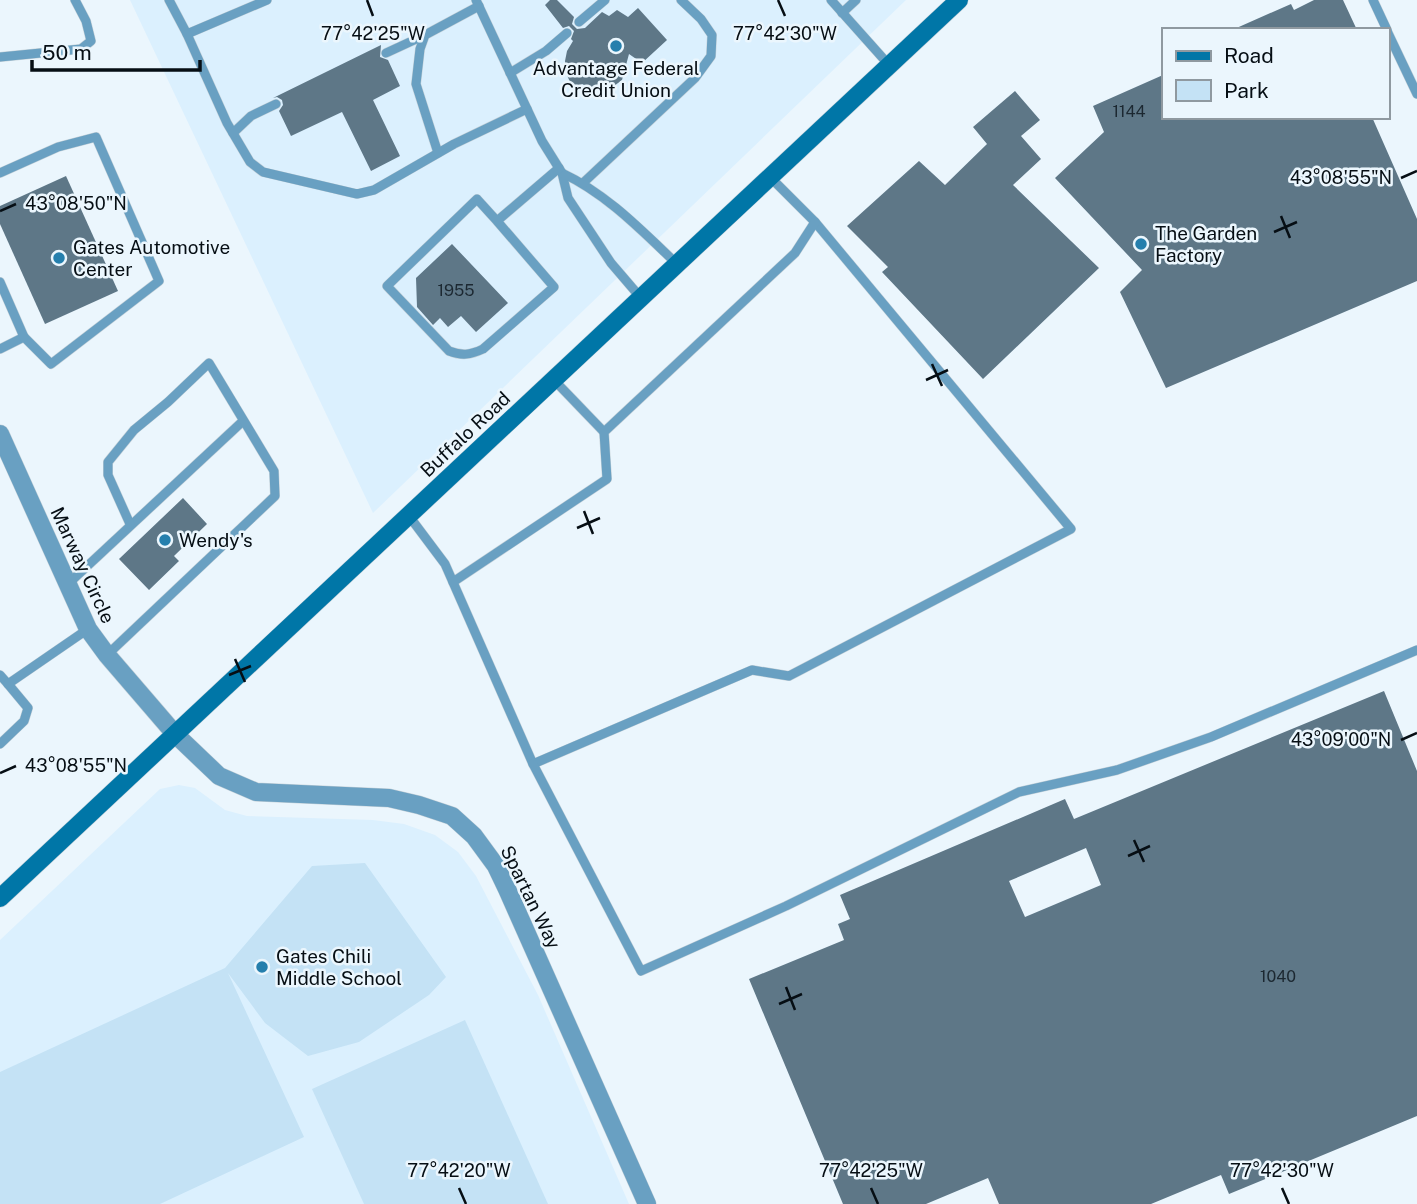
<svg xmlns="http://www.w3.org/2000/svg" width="1417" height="1204" viewBox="0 0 1417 1204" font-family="'Public Sans',sans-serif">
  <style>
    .built { fill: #dbf0fe }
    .green { fill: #c4e2f5 }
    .building { fill: #5e7787; fill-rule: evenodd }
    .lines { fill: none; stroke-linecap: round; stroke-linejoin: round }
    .service-casing { stroke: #c6d1d8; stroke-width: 10 }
    .minor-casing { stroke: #c6d1d8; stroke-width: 19 }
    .secondary-casing { stroke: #c6d1d8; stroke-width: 19 }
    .service { stroke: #69a0c2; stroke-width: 9 }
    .minor { stroke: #69a0c2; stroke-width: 18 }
    .secondary { stroke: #0076a7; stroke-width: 18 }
    .ticks { fill: none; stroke: #060e14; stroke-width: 2.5 }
    .poi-dot { fill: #257fad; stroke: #ebf6fd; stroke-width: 2.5 }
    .labels { text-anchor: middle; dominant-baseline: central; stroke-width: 5; stroke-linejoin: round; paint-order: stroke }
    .number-label { font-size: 16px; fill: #1c2831 }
    .poi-label { font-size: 19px; fill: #060e14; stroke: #ebf6fd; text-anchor: start }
    .street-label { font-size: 19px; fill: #060e14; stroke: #ebf6fd }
    .ticks-label { font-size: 18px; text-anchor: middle; fill: #060e14; stroke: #ebf6fd; stroke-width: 5; stroke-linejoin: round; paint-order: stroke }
  </style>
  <rect width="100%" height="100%" fill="#ebf6fd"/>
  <!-- built -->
  <g class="built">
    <path d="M130 0H906L373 513Z"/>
    <path d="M179 785 195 788 225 810 247 816 373 820 404 824 435 835 458 852 476 876 538 995 629 1204H0V940L160 789Z"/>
  </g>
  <!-- green -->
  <g class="green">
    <path d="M365 863 446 977 429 995 359 1042 308 1056 265 1023 228 973 304 1137 160 1204H0V1072L225 968 312 866Z"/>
    <path d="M465 1020 548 1204H364L312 1089Z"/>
  </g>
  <!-- building -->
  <g class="building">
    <path d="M550 0H557L574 17 572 24 577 29 585 28 602 12 609 16 617 10 628 17 638 8 667 40 642 63 629 54 622 80 614 86 597 91 582 84 574 91 566 73 565 61 567 51 573 41 571 39 574 31 569 26 563 28 545 5Z"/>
    <path d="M1314 0H1343L1357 30H1232L1291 4 1294 10Z"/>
    <path d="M381 45 380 57 388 60 400 86 373 100 400 156 371 171 342 112 291 136 279 111 283 105 282 100 277 97 273 98Z"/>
    <path d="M1163 75V117H1372L1417 219V281L1166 388 1120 292 1142 270 1055 178 1104 132 1093 106Z"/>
    <path d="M1015 91 1040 120 1021 136 1041 159 1013 185 1099 268 983 379 882 272 888 267 847 226 919 161 945 185 987 144 973 127Z"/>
    <path d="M66 176 118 291 45 324 0 224V206Z"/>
    <path d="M452 244 508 303 476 332 461 316 448 327 440 318 433 325 417 307 416 278Z"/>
    <path d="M183 498 207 524 174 556 179 561 149 590 119 559Z"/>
    <path d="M1384 691 1417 771V1116L1229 1194 1221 1175 1151 1204H999L988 1178 926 1204H843L749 979 844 940 838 924 850 919 840 895 1065 799 1074 819ZM1086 848 1101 885 1025 917 1009 881Z"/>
  </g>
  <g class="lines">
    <defs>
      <g id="service">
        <path d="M169 0 187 34 267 0"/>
        <path d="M476 0 542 141 562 173 568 198 611 263 641 298"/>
        <path d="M831 0 889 65"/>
        <path d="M1373 0 1387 30"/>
        <path d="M842 13 856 0"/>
        <path d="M579 22 605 0"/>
        <path d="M1387 31 1417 94"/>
        <path d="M187 34 227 123 250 162 263 172 357 194 374 190 454 144 527 109"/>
        <path d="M386 53 425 35"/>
        <path d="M0 57 81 49 91 41 86 21 75 0"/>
        <path d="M510 73 546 51 567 33"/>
        <path d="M233 133 251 116 276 104"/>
        <path d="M438 153 416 84 420 49 425 35 479 6"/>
        <path d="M0 173 58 147 96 137 159 281 51 364 24 337 0 349"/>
        <path d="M562 173C607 194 642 231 677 264"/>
        <path d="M583 183 695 78 711 56 712 35 701 19 681 0"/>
        <path d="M497 221 554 287 483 349C470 355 462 356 449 351L387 286 477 199 497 221 559 168"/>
        <path d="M0 282 24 337"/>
        <path d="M554 380 604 432"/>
        <path d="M409 516 445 564 533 764 752 670 789 676 1071 529 815 222 770 177"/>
        <path d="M453 582 607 479 604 432 795 253 815 222"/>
        <path d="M68 584 243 421"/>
        <path d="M107 655 275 496 274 471 209 363 168 402 134 430 108 462V475L130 524"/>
        <path d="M0 675 8 684"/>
        <path d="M0 744 24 721 28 708 8 684 88 629"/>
        <path d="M533 764 641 971 786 906 1019 792 1117 770 1211 737 1417 650"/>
      </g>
      <path id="minor" d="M0 434 88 629 107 655 175 734 219 776 256 792 389 798 419 805 452 816 474 836 496 866 507 889 647 1204"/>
      <path id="secondary" d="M0 898 959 0"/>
    </defs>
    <!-- service casing -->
    <use href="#service" class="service-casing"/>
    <!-- minor casing -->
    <use href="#minor" class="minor-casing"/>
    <!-- secondary casing -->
    <use href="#secondary" class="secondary-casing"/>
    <!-- service -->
    <use href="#service" class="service"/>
    <!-- minor -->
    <use href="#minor" class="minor"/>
    <!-- secondary -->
    <use href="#secondary" class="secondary"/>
  </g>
  <!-- ticks -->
  <path class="ticks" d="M367 0 373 16M778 0 785 16M1401 178 1417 171M0 211 16 204M1281 216 1290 238M1274 232 1297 222M932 364 942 386M926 380 948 370M584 511 593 534M577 528 600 518M235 659 245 682M229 675 251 666M1401 740 1417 733M0 773 16 766M1134 840 1144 862M1128 856 1150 846M786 987 795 1010M779 1004 802 994M459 1188 466 1204M871 1188 878 1204M1282 1188 1289 1204"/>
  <!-- markers -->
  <g class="poi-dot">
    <circle cx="616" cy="46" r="7"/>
    <circle cx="1141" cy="244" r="7"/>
    <circle cx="59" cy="258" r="7"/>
    <circle cx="165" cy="540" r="7"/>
    <circle cx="262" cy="967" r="7"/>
  </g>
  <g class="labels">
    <!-- number labels -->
    <g class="number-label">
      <text x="1129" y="111">1144</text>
      <text x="456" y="290">1955</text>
      <text x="1278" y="976">1040</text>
    </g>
    <!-- poi labels -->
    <g class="poi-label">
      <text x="616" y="68" text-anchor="middle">Advantage Federal<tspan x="616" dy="22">Credit Union</tspan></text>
      <text x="1155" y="233">The Garden<tspan x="1155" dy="22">Factory</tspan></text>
      <text x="73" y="247">Gates Automotive<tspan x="73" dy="22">Center</tspan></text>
      <text x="179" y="540">Wendy's</text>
      <text x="276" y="956">Gates Chili<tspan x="276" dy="22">Middle School</tspan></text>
    </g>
    <!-- street labels -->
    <g class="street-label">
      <text transform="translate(465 434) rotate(-43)">Buffalo Road</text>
      <text transform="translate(83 565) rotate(65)">Marway Circle</text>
      <text transform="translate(531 897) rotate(64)">Spartan Way</text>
    </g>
  </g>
  <g class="ticks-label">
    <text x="373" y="40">77°42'25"W</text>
    <text x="785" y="40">77°42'30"W</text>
    <text x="1341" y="184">43°08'55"N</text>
    <text x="76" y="210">43°08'50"N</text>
    <text x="1341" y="746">43°09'00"N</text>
    <text x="76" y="772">43°08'55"N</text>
    <text x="459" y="1177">77°42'20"W</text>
    <text x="871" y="1177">77°42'25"W</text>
    <text x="1282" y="1177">77°42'30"W</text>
  </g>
  <!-- legend -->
  <rect x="1162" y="28" width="228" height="91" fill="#ebf6fd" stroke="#8f99a0" stroke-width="2"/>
  <rect x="1176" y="51" width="35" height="10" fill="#0076a7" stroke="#8f99a0" stroke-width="2"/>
  <text x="1224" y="63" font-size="21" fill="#060e14">Road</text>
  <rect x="1176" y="80" width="35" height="21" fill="#c4e2f5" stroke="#8f99a0" stroke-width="2"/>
  <text x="1224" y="98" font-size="21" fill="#060e14">Park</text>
  <!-- scale -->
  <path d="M32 60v10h168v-10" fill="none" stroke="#060e14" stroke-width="3.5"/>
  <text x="42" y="60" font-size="21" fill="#060e14" stroke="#ebf6fd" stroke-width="5" paint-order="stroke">50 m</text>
</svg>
